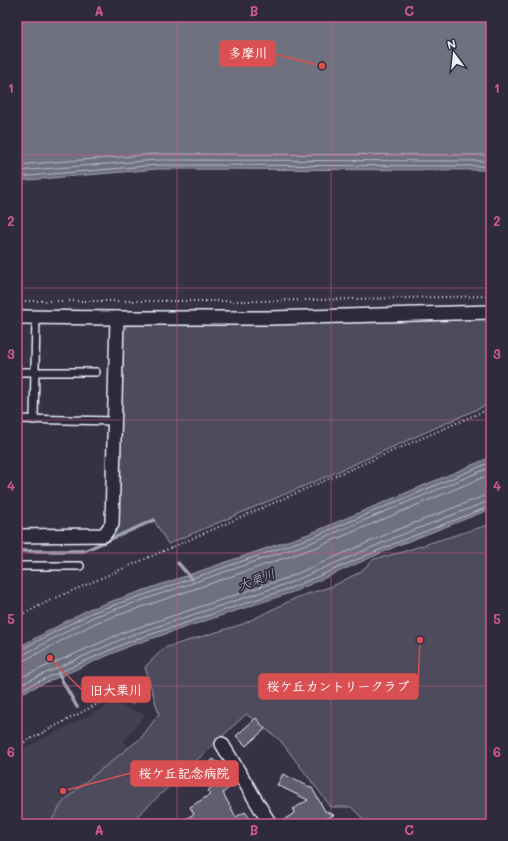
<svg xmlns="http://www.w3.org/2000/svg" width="508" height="841" viewBox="0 0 508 841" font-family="Mali,'Klee One',sans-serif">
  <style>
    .built { fill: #433f51 }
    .green { fill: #4d4b5c; stroke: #9a9eaa; fill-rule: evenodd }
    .water { fill: #70717f; stroke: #a0a4af }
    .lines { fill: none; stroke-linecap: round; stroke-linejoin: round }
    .shore { stroke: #b8bec8; stroke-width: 1 }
    .stream { stroke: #a0a4af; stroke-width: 3.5 }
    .building { fill: #605e6e; stroke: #e8f1f8 }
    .service-casing { stroke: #e8f1f8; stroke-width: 10 }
    .minor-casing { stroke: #e8f1f8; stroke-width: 16 }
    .path { stroke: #e8f1f8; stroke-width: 2; stroke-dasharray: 1 3; stroke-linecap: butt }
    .service { stroke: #2f2a3d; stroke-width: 7 }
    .minor { stroke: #2f2a3d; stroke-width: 13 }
    .grid { fill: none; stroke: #cd598a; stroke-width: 1; stroke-opacity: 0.55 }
    .labels { text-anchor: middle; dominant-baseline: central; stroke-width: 3.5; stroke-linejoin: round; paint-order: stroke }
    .water-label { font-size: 13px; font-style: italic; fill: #b2b7c2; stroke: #2f2a3d }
    .leader { fill: none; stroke: #da5052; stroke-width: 1.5 }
    .callout-dot { fill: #da5052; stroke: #2f2a3d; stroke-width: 1.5 }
    .callout { fill: #da5052; stroke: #da5052; stroke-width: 1.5 }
    .callout-label { font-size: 13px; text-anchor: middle; font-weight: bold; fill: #fff }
    .neatline { fill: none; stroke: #cd598a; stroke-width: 1.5 }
    .grid-label { font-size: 13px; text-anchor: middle; font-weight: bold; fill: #cd598a }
  </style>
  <rect width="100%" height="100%" fill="#363244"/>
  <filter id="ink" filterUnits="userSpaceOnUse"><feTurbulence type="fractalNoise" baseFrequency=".025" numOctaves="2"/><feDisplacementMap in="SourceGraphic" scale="8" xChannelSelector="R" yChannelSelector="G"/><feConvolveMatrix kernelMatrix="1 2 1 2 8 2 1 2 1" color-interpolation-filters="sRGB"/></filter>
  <g filter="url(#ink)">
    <!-- built -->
    <path class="built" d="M113 703 145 715 124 741 139 758 79 824H17V752Z"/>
    <!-- green -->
    <g class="green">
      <path d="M491 317V403L330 475 168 544 154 520 107 541 104 535 112 524 123 333 128 324Z"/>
      <path d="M491 524V824H410L387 819 385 824H368L351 807H331L280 740 246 714 129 824 116 819 111 824H49L63 802 84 783 141 738 159 714 145 667 164 648 243 624 298 597 333 586 360 572 374 559 399 553 433 542ZM294 675 277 686 275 683 267 680Z"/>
    </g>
    <!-- water -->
    <g class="water">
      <path d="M17 17H491V170L158 169 17 181Z"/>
      <path d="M491 457V509L399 545 293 592 132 645 17 695V648L89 609 311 533Z"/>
    </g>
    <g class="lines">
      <!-- shore -->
      <g class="shore">
        <path d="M17 165 157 154 491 155"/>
        <path d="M17 171 157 160 491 161"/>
        <path d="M17 177 157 165 491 166"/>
        <path d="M17 651 20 650 91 613 313 537 491 462"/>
        <path d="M17 656 23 655 93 617 315 541 491 467"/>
        <path d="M17 662 25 660 95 623 317 547 491 474"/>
        <path d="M17 679 127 631 287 578 394 531 484 496 491 495"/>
        <path d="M17 686 129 636 289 583 396 537 486 502 491 501"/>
        <path d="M17 691 131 641 291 588 398 542 491 506"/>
      </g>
      <!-- stream -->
      <g class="stream">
        <path d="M17 551H84L154 520"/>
        <path d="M178 563 192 579"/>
        <path d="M58 673 77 707"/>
      </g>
    </g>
    <!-- building -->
    <g class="building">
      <path d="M256 718 265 729 246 746 236 736Z"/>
      <path d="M213 759 229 771 235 782 223 793 236 817 245 812 254 824H177L194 814 190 807 211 794 208 791 212 786 199 775Z"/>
      <path d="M283 774 312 788 325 811 334 815 314 824H310L308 821 301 824H278L294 813 293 809 308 800 277 785Z"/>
    </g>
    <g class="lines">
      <defs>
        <g id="service">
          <path d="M17 372H96"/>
          <path d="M17 419 115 421"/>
          <path d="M34 420 36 317"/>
          <path d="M17 566H80"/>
        </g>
        <g id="minor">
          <path d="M17 317 117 318H270L491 312"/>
          <path d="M17 536 104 535 112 524 117 318"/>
          <path d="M222 744 270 824"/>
        </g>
      </defs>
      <!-- service casing -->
      <use href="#service" class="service-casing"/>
      <!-- minor casing -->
      <use href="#minor" class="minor-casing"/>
      <!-- path -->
      <g class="path">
        <path d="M17 301H263L491 296"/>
        <path d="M17 617 51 600 491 408"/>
        <path d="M17 746 111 697 126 700 133 704"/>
      </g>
      <!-- service -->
      <use href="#service" class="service"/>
      <!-- minor -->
      <use href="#minor" class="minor"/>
    </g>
  </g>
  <!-- grid -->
  <path class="grid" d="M177 17V824M331 17V824M17 155H491M17 288H491M17 420H491M17 553H491M17 686H491"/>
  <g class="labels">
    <!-- water labels -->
    <g class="water-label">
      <text transform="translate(256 579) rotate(-21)">大栗川</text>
    </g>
  </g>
  <!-- callouts -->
  <path class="leader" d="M322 66L275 54M420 640L418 686M50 658L82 690M63 791L131 773"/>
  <g class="callout-dot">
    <circle cx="322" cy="66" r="4"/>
    <circle cx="420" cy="640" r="4"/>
    <circle cx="50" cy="658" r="4"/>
    <circle cx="63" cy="791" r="4"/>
  </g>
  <g class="callout">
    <rect x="220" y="41" width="55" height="25" rx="4"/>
    <rect x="259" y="674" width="159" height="25" rx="4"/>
    <rect x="82" y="677" width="68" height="25" rx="4"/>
    <rect x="131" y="761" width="107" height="25" rx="4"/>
  </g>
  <g class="callout-label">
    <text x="248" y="58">多摩川</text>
    <text x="338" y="691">桜ケ丘カントリークラブ</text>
    <text x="116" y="695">旧大栗川</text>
    <text x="184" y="778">桜ケ丘記念病院</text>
  </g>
  <!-- margin -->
  <rect width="508" height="841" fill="none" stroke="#2f2a3d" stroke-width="44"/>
  <!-- north arrow -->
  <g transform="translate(454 54) rotate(345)" stroke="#2f2a3d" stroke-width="3" paint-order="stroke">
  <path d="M0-3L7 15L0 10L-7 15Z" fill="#e8f1f8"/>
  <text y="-6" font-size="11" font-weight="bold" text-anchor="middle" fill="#e8f1f8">N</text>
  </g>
  <rect x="22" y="22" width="464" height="797" class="neatline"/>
  <g class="grid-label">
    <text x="99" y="16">A</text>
    <text x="254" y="16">B</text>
    <text x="409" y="16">C</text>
    <text x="11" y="93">1</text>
    <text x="497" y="93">1</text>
    <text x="11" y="226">2</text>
    <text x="497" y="226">2</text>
    <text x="11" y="359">3</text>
    <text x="497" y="359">3</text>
    <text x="11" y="491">4</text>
    <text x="497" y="491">4</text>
    <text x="11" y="624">5</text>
    <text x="497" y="624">5</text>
    <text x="11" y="757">6</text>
    <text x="497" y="757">6</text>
    <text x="99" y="835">A</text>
    <text x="254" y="835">B</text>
    <text x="409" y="835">C</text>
  </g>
</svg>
